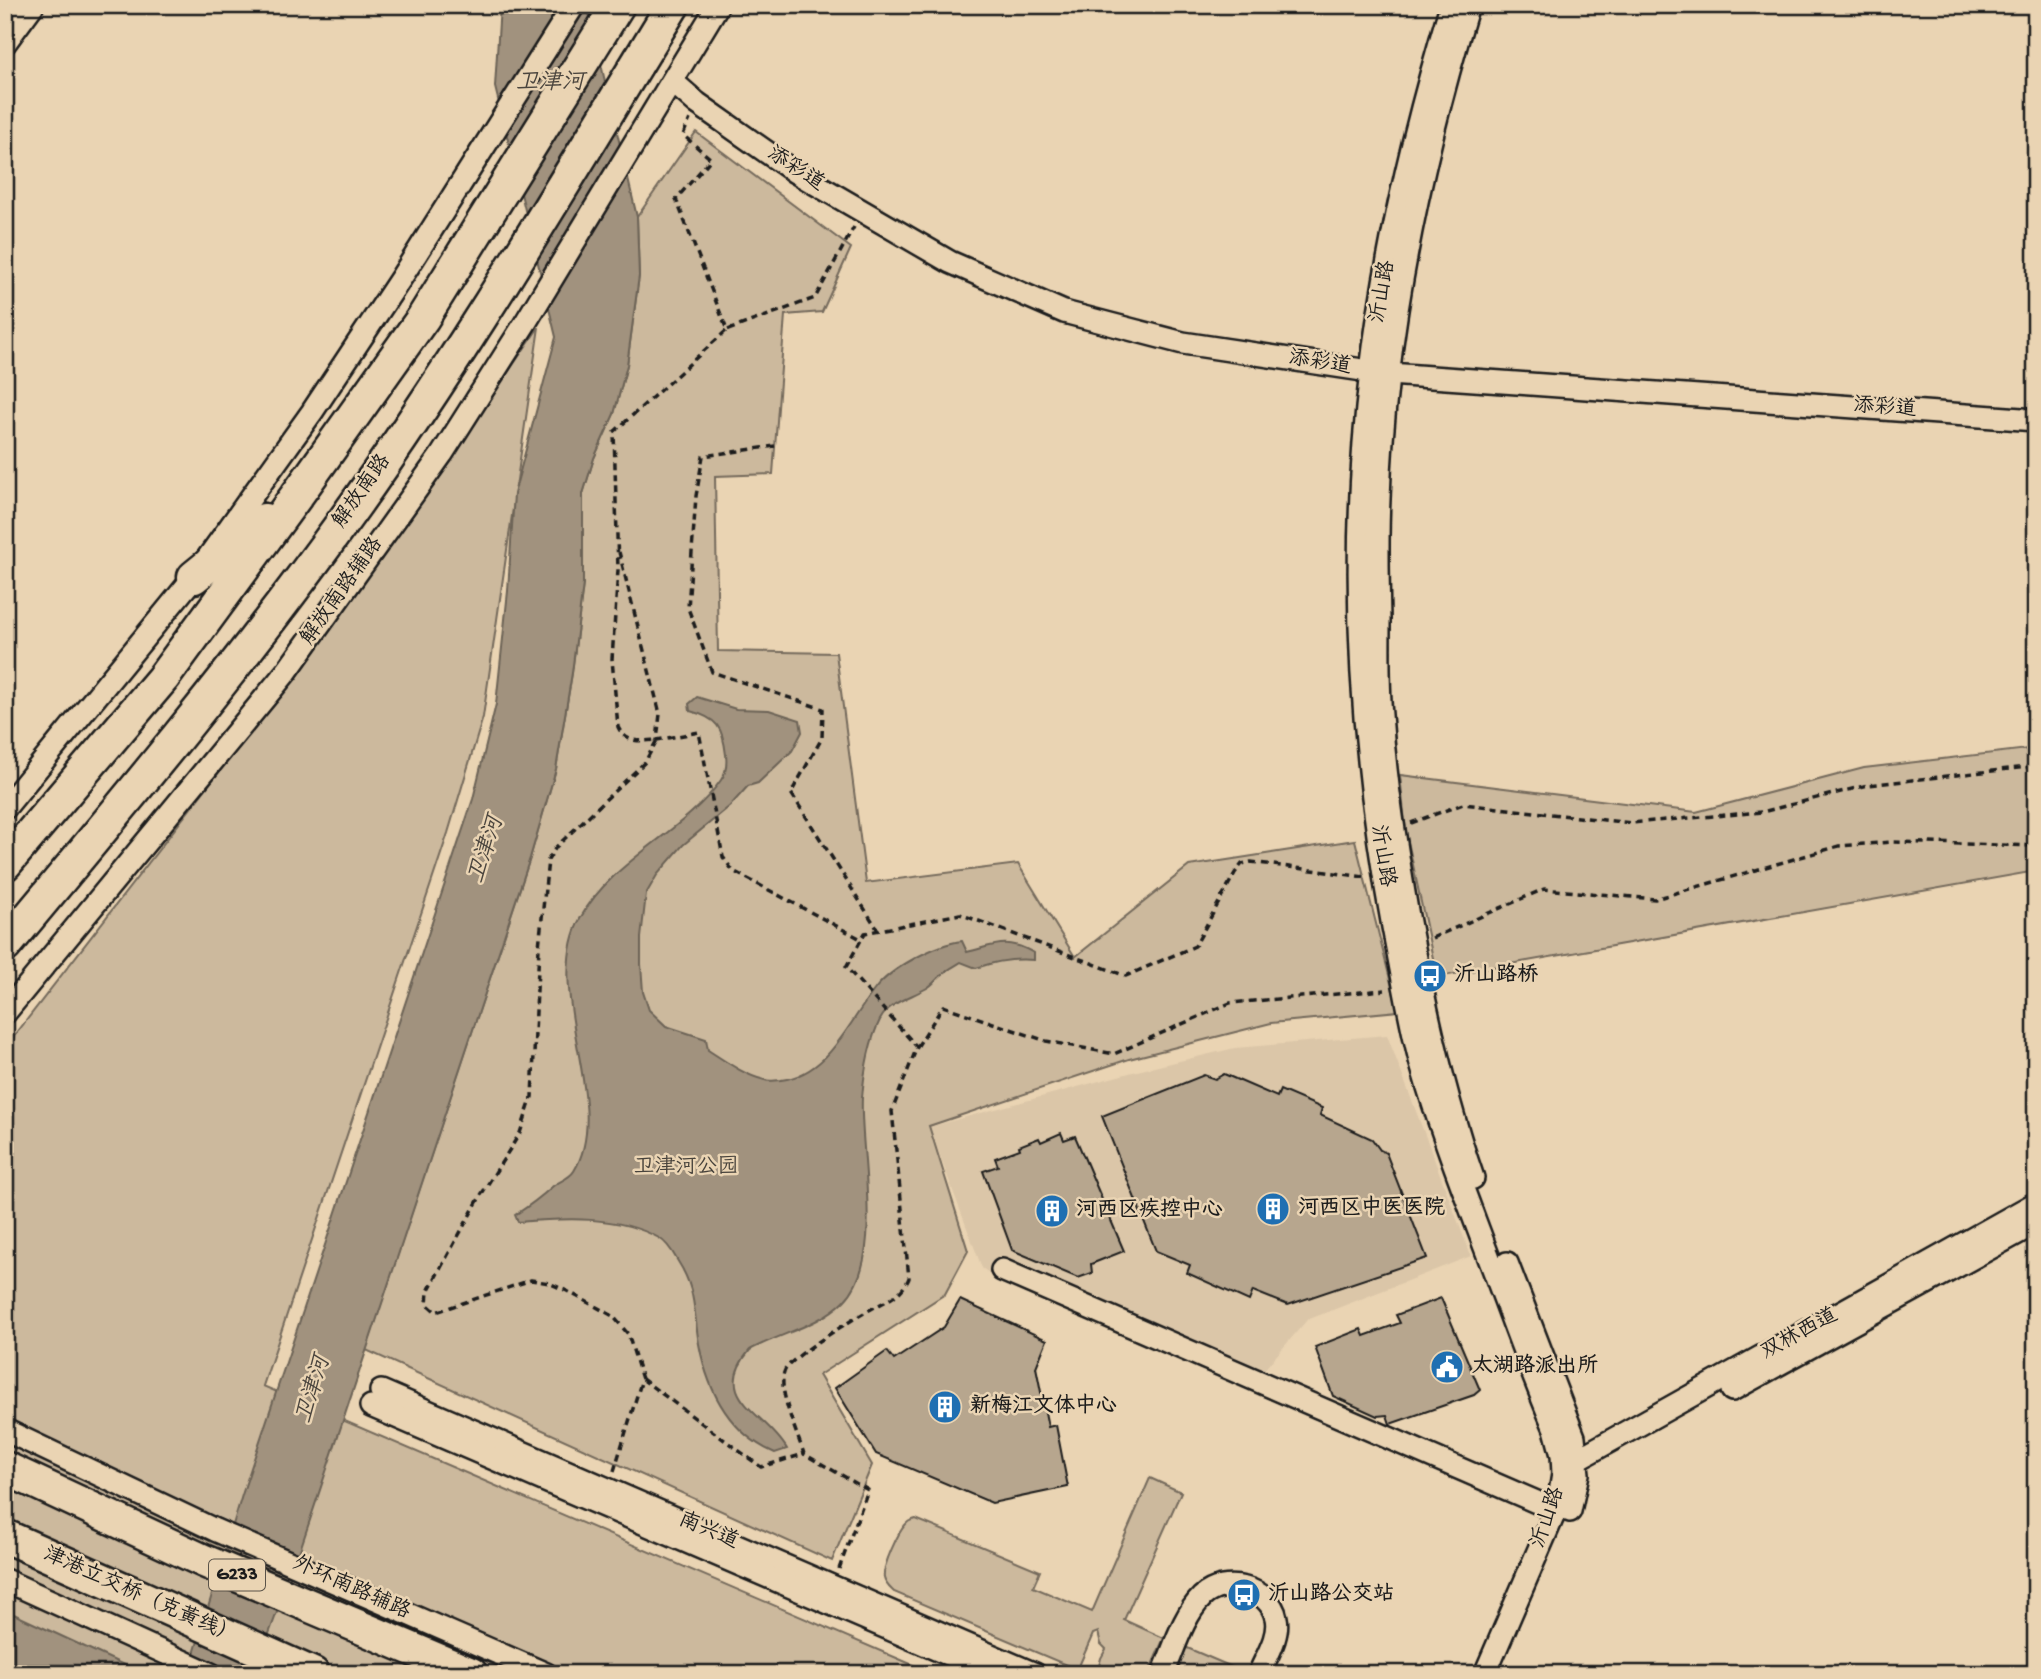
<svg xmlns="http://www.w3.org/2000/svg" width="2041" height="1679" viewBox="0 0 2041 1679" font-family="'Gochi Hand','LXGW WenKai TC',sans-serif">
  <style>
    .built { fill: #dbc6a8 }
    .green { fill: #ccb99d; stroke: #746a5c; stroke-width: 2 }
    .water { fill: #a1927e; stroke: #6c6357; stroke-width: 2 }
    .building { fill: #b7a68e; stroke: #1c1c1c; stroke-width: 2 }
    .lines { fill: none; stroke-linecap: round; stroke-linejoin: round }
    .minor-casing { stroke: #1c1c1c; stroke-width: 26 }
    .highway-casing { stroke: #1c1c1c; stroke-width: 37 }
    .path { stroke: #1c1c1c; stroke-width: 3.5; stroke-dasharray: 7 5; stroke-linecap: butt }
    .minor { stroke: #ead4b3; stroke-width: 21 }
    .highway { stroke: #ead4b3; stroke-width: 32 }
    .labels { text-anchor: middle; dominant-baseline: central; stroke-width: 5; stroke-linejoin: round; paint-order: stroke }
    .shield { fill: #ead4b3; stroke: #5a5349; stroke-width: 2 }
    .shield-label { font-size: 19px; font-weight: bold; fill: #1c1c1c }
    .street-label { font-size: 21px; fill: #1c1c1c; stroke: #ead4b3 }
    .poi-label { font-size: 21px; font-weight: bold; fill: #1c1c1c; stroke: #ead4b3; text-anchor: start }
    .park-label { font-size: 21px; fill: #48433c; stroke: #ead4b3 }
    .water-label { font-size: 23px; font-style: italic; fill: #4b453e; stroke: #ead4b3 }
  </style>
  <rect width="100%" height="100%" fill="#ead4b3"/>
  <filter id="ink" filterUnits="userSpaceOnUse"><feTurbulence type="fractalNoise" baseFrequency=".0143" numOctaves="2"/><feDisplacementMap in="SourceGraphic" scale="14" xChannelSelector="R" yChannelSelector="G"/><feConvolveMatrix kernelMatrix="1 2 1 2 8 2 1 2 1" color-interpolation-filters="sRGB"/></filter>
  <g filter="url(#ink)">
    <!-- built -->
    <path class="built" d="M1387 1035 1471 1256 1307 1320 1263 1371 1000 1260 993 1276 982 1268 929 1127 1133 1072 1235 1048Z"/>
    <!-- green -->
    <g class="green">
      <path d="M696 132 851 248 822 312 785 315 773 474 715 476 718 651 836 653 866 883 1018 864 1075 957 1189 866 1355 840 1398 1011 1271 1023 1129 1059 929 1126 968 1251 945 1294 819 1375 872 1465 832 1561 366 1350 530 858 556 769 572 673 583 584V494L594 458 614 414 627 365 639 276 637 217Z"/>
      <path d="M539 327 483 717 448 833 263 1386 934 1674H5V1048L349 604Z"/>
      <path d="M2036 748V871L1437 977 1406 832 1400 775 1696 812 1864 768Z"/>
      <path d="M1150 1478 1181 1492 1124 1620 1164 1638 1148 1674H1097L1101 1658 1106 1649 1101 1644 1098 1632 1093 1634 1079 1666 1071 1667 894 1592C890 1588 885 1584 884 1578 882 1567 898 1532 906 1524 909 1520 910 1521 916 1519L1040 1571 1033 1587 1092 1612Z"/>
      <path d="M1185 1647 1246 1673 1174 1674Z"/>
    </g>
    <!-- water -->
    <g class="water">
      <path d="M500 5H587L637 217 639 276 627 365 614 414 594 458 583 494V584L572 673 556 769 530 858 299 1553 254 1674H188L242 1495 473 799 496 704 508 591 514 494 556 337 495 87Z"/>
      <path d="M697 697 736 709 769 710 800 720 802 732 792 751 758 783 748 786 730 806 683 845 657 875 646 894 641 938V964L643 992 649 1010 666 1026 706 1039 708 1050C725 1061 744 1075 765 1080 770 1082 775 1080 781 1080 829 1074 848 1023 875 989 891 968 936 944 962 941L967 952C996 945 1005 937 1034 953V960C1013 958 996 961 976 968L961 962C955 966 948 969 943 974 937 978 934 984 927 988 910 998 890 1001 880 1020 869 1042 864 1073 862 1098 859 1151 886 1259 844 1301 819 1326 781 1333 750 1350 709 1398 766 1412 787 1449L775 1453C729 1433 708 1392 699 1344 693 1309 697 1290 676 1258 672 1251 666 1242 659 1238 617 1215 565 1218 518 1222L515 1215C529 1206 541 1197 553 1186 560 1181 570 1178 574 1171 615 1105 540 991 581 917 612 860 685 832 721 780 726 773 727 763 726 755 723 727 717 718 690 711L689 704Z"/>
      <path d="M5 1610 124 1665 128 1674H5Z"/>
    </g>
    <!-- building -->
    <g class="building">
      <path d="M1224 1074 1277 1097 1280 1090 1322 1108 1320 1115 1372 1139 1380 1150 1386 1153 1427 1258 1288 1305 1253 1291 1249 1301 1187 1273 1190 1265 1156 1251 1102 1116 1204 1075 1215 1079Z"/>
      <path d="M1061 1133 1064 1140 1075 1136 1124 1251 1091 1264 1092 1273 1078 1278 1012 1250 983 1171 998 1166 995 1158 1020 1149 1019 1146 1039 1138 1041 1142Z"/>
      <path d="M1441 1298 1480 1390 1474 1395 1390 1424 1387 1415 1377 1416 1333 1396 1315 1347 1361 1329 1364 1336 1400 1323 1396 1315Z"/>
      <path d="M960 1300 1047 1340 1036 1367 1048 1427 1056 1425 1068 1487 992 1503 876 1454 835 1388 887 1351 894 1360 944 1327Z"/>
    </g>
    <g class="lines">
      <defs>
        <g id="minor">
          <path d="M1451 5C1416 121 1385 251 1371 371 1349 555 1359 745 1393 927 1402 972 1409 1019 1421 1064 1440 1130 1465 1194 1489 1258 1511 1315 1531 1373 1555 1429L1562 1455 1563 1474 1558 1505 1485 1674"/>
          <path d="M1468 5C1420 164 1384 333 1379 499 1377 539 1378 579 1379 619 1379 651 1378 683 1381 715 1386 785 1397 853 1409 922 1425 1008 1444 1095 1473 1178"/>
          <path d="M5 16 13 5"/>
          <path d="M5 43 33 5"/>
          <path d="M673 82 697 103 795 172 950 262 1064 312 1183 343 1389 374 2036 420"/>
          <path d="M5 808 194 577 312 412 401 278 574 5"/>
          <path d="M5 1013 287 671 442 454 524 325 718 5"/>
          <path d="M1507 1263 1574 1437 1578 1474 1570 1511"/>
          <path d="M1002 1270 1548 1507"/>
          <path d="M1732 1390 2036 1223"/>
          <path d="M381 1391 1035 1674"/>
          <path d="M371 1406 994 1674"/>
          <path d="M5 1430 215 1530 546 1674"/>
          <path d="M1566 1460 1578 1459 2036 1203"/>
          <path d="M5 1580 211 1674"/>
          <path d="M1163 1674C1174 1649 1183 1616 1202 1597 1224 1576 1270 1587 1276 1618 1280 1636 1266 1657 1259 1674"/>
        </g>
        <g id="highway">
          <path d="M194 577 264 520"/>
          <path d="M5 864 163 678 300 491 423 318 618 5"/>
          <path d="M5 946C122 806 239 666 345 519 464 354 567 178 673 5"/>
          <path d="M5 1468 204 1561 471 1674"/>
          <path d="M5 1536 313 1674"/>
        </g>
      </defs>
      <!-- minor casing -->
      <use href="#minor" class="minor-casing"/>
      <!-- highway casing -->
      <use href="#highway" class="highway-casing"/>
      <!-- path -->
      <g class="path">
        <path d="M728 330 815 298 854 227"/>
        <path d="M775 446 703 456 696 496 688 608 712 672 823 709 822 738 791 793 878 930"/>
        <path d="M619 552 660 714 657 740 699 732 723 857 733 871 861 939"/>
        <path d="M1411 823 1463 804 1631 823 1762 812 1868 785 2036 766"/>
        <path d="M1432 938 1544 889 1655 899 1839 846 1893 842 2036 846"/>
        <path d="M917 1047 943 1006 1046 1041 1114 1054 1230 1003 1385 990"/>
        <path d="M642 1379 761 1467 804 1454"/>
        <path d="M614 1471 642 1379 628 1334 613 1316 567 1291 549 1283 531 1280 436 1312 427 1304 428 1291 481 1195 520 1133 532 1097 539 947 548 860 556 847 645 762 657 740C641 741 626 744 618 727L612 659 618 570 614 432 727 330 676 199 711 159 683 135 690 119"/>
        <path d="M839 1569 868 1490 804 1454C798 1435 776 1388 785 1370 792 1356 856 1317 873 1308 888 1300 902 1295 909 1278L892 1111 917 1047 846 967 865 933 960 914 1126 976 1195 946 1235 873 1242 864 1251 862 1365 877"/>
      </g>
      <!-- minor -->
      <use href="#minor" class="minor"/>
      <!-- highway -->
      <use href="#highway" class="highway"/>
    </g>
  </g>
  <!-- icons -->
  <defs>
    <symbol id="bus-disc" viewBox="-11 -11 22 22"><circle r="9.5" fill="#1f6fb2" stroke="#ead4b3"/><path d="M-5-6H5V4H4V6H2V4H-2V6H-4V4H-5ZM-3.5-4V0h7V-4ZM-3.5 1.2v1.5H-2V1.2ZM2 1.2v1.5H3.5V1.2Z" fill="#fff"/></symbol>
    <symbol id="building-disc" viewBox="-11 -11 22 22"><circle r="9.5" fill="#1f6fb2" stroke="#ead4b3"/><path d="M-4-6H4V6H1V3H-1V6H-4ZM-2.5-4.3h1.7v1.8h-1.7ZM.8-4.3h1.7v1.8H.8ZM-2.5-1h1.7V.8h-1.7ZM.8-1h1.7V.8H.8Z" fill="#fff"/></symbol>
    <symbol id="civic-disc" viewBox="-11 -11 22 22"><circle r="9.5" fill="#1f6fb2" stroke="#ead4b3"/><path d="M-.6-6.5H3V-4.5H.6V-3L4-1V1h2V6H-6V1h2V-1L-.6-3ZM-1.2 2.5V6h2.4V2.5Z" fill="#fff"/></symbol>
  </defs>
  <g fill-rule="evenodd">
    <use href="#bus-disc" x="1411" y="957" width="38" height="38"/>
    <use href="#building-disc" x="1254" y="1190" width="38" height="38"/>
    <use href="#building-disc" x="1033" y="1192" width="38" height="38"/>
    <use href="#civic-disc" x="1428" y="1348" width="38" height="38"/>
    <use href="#building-disc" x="926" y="1388" width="38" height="38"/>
    <use href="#bus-disc" x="1225" y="1576" width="38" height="38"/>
  </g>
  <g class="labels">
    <!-- shield labels -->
    <rect class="shield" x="209" y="1559.5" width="56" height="31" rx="5"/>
    <g class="shield-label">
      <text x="237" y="1575">G233</text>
    </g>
    <!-- street labels -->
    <g class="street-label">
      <text transform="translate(795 170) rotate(33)">添彩道</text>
      <text transform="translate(1384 292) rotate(-80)">沂山路</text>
      <text transform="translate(1320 364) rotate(9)">添彩道</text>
      <text transform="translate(1885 409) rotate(4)">添彩道</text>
      <text transform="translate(363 492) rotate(-55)">解放南路</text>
      <text transform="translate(343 592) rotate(-55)">解放南路辅路</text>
      <text transform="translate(1381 856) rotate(81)">沂山路</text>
      <text transform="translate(1800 1335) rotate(-29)">双林西道</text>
      <text transform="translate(1549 1518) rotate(-71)">沂山路</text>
      <text transform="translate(708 1532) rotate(23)">南兴道</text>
      <text transform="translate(351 1589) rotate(24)">外环南路辅路</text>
      <text transform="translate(140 1597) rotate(24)">津港立交桥（克黄线）</text>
    </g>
    <!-- poi labels -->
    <g class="poi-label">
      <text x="1454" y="976">沂山路桥</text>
      <text x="1298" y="1209">河西区中医医院</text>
      <text x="1076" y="1211">河西区疾控中心</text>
      <text x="1472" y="1367">太湖路派出所</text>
      <text x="970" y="1407">新梅江文体中心</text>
      <text x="1268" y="1595">沂山路公交站</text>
    </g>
    <!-- park labels -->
    <g class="park-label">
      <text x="686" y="1168">卫津河公园</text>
    </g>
    <!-- water labels -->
    <g class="water-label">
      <text x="550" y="83">卫津河</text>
      <text transform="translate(487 850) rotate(-72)">卫津河</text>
      <text transform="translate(314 1390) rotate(-73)">卫津河</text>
    </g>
  </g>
  <!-- margin -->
  <rect width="2041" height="1679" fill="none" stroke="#ead4b3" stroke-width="28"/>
  <rect x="14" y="14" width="2013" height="1651" fill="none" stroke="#1c1c1c" stroke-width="2.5" filter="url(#ink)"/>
</svg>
